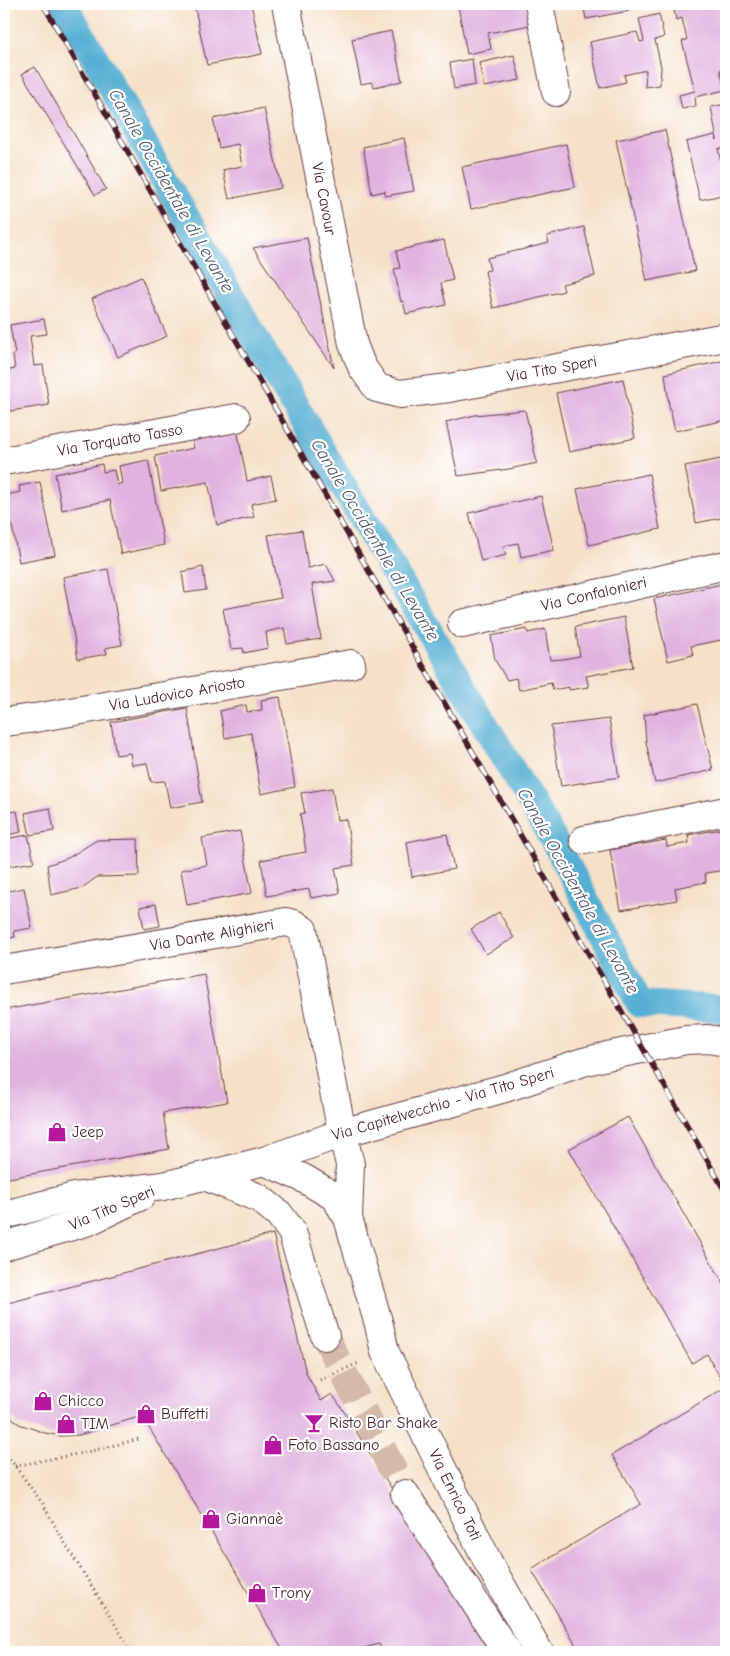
<svg xmlns="http://www.w3.org/2000/svg" width="730" height="1656" viewBox="0 0 730 1656" font-family="'Comic Neue',sans-serif">
  <style>
    .lines { fill: none; stroke-linecap: round; stroke-linejoin: round }
    .canal { stroke: #54afd2; stroke-width: 28 }
    .building { fill: #e0b3de }
    .minor-tunnel { stroke: #d3baa9; stroke-width: 28; stroke-dasharray: 28 14; stroke-linecap: butt }
    .minor-casing { stroke: #643c43; stroke-width: 30 }
    .path { stroke: #643c43; stroke-width: 3; stroke-dasharray: 1 4; stroke-linecap: butt }
    .minor { stroke: #fff; stroke-width: 28 }
    .rail-casing { stroke: #4a1f2b; stroke-width: 5.5 }
    .rail { stroke: #fff; stroke-width: 4; stroke-dasharray: 11; stroke-linecap: butt }
    .labels { text-anchor: middle; dominant-baseline: central; stroke-width: 4.5; stroke-linejoin: round; paint-order: stroke }
    .street-label { font-size: 16px; fill: #4a1f2b; stroke: #fff }
    .poi-label { font-size: 16px; fill: #4a1f2b; stroke: #fff; text-anchor: start }
    .water-label { font-size: 18px; font-style: italic; fill: #4e596e; stroke: #fff }
  </style>
  <rect width="100%" height="100%" fill="#fff"/>
  <filter id="ink" filterUnits="userSpaceOnUse"><feTurbulence type="fractalNoise" baseFrequency=".02" numOctaves="2"/><feDisplacementMap in="SourceGraphic" scale="10" xChannelSelector="R" yChannelSelector="G"/><feConvolveMatrix kernelMatrix="1 2 1 2 8 2 1 2 1" color-interpolation-filters="sRGB"/></filter>
  <filter id="wash" filterUnits="userSpaceOnUse"><feTurbulence type="fractalNoise" baseFrequency=".0096" numOctaves="4" result="noise"/><feDisplacementMap in="SourceGraphic" scale="20" xChannelSelector="R" yChannelSelector="G"/><feGaussianBlur stdDeviation="1.12" result="paint"/><feColorMatrix in="noise" values="0 0 0 0 0 0 0 0 0 0 0 0 0 0 0 0 0 1.4 0 .05"/><feComposite in="paint" operator="in"/></filter>
  <g filter="url(#wash)">
    <rect width="100%" height="100%" fill="#f5e1c8"/>
    <g class="lines">
      <!-- canal -->
      <path class="canal" d="M64 4 256 340 553 839 640 1004 726 1009"/>
    </g>
    <g id="blocks">
      <!-- building -->
      <g class="building">
        <path d="M194 4H251L262 54 207 65Z"/>
        <path d="M471 4H526L530 25 488 33 491 49 467 54 458 6Z"/>
        <path d="M583 4H628L629 11 586 19Z"/>
        <path d="M673 4H726V68L720 70 725 90 695 97 696 106 682 109 679 95 695 91 682 41 687 40 682 18 676 20Z"/>
        <path d="M659 14 664 37 655 40 661 67 660 85 645 87 646 70 624 75 626 82 600 88 590 42 637 32 640 42 644 41 639 19Z"/>
        <path d="M391 31 402 81 374 87 372 82 361 84 352 39Z"/>
        <path d="M514 55 520 80 484 87 479 63Z"/>
        <path d="M472 59 475 85 454 89 450 63Z"/>
        <path d="M35 67 106 189 95 195 22 74Z"/>
        <path d="M726 104V147L718 149 726 183V194L700 200 686 142 715 135 717 140 711 107Z"/>
        <path d="M264 108 281 188 229 199 223 170 242 166 238 144 219 148 213 119Z"/>
        <path d="M665 130 695 271 647 281 616 140Z"/>
        <path d="M404 138 414 191 385 196V191L372 194 363 147Z"/>
        <path d="M566 144 575 187 471 209 462 167Z"/>
        <path d="M584 227 595 276 562 284 564 291 493 308 485 271 490 270 487 258 549 243 547 236Z"/>
        <path d="M307 238 334 368 253 248Z"/>
        <path d="M444 240 453 280 441 283 446 305 406 314 403 301 401 302 394 269 400 268 396 251Z"/>
        <path d="M141 277 167 336 118 357 92 299Z"/>
        <path d="M44 319 47 334 30 336 34 366 43 365 49 405 4 412V371L15 369 13 355 15 354 10 325Z"/>
        <path d="M726 360V420L675 431 669 405 665 374Z"/>
        <path d="M623 379 635 438 569 452 556 393Z"/>
        <path d="M525 410 537 463 509 469 458 476 446 422 475 415Z"/>
        <path d="M237 429 247 481 271 476 276 499 251 504 254 517 217 525 208 482 161 491 155 456 194 448 192 438Z"/>
        <path d="M726 458V517L696 523 685 466Z"/>
        <path d="M148 460 164 545 121 554 110 500 62 510 55 474 102 464 103 472 114 470 117 485 122 483 119 466Z"/>
        <path d="M649 474 660 529 589 545 577 489Z"/>
        <path d="M5 482 7 495 20 492 19 486 40 482 55 555 19 562 11 521 4 522Z"/>
        <path d="M541 496 554 550 521 557 518 543 503 546 506 555 481 561 469 513Z"/>
        <path d="M302 530 308 568 326 564 335 581 312 584 321 639 287 644 284 628 266 632 268 648 244 653 243 648 231 649 223 609 281 598 268 535Z"/>
        <path d="M203 567 206 590 185 593 182 572Z"/>
        <path d="M108 569 122 645 105 648 107 654 78 659 63 577Z"/>
        <path d="M726 583V639L691 646 693 655 668 661 654 599Z"/>
        <path d="M624 617 633 667 586 676 589 687 569 690V687L553 690 551 683 519 690 516 678 507 680 495 660 491 636 527 629 528 633 545 629 550 660 563 659 580 656 575 627Z"/>
        <path d="M280 697 295 787 261 794 251 733 225 738 220 711 246 705 247 712 262 710 261 700Z"/>
        <path d="M697 704 713 770 655 783 646 742 644 715Z"/>
        <path d="M187 708 202 802 170 808 165 781 151 782 147 763 132 765 130 753 116 755 111 722Z"/>
        <path d="M609 719 619 777 561 786 551 726Z"/>
        <path d="M332 788 337 820 346 819 354 865 335 868 340 893 311 898 309 889 267 896 261 860 306 852 300 814 305 813 301 793Z"/>
        <path d="M50 808 54 831 30 835 25 813Z"/>
        <path d="M17 811 21 832 4 836V813Z"/>
        <path d="M726 828V870L705 873 706 882 675 888 677 900 621 910 610 850 666 840 667 847 689 843 688 835Z"/>
        <path d="M240 831 252 893 187 905 181 870 207 865 202 838Z"/>
        <path d="M447 834 454 869 412 877 407 842Z"/>
        <path d="M28 835 34 862 9 866 4 839Z"/>
        <path d="M138 839 139 876 97 877 82 888 51 895 47 865 68 858 97 840Z"/>
        <path d="M24 888 32 928 14 931 15 937 4 939V892Z"/>
        <path d="M156 904 160 926 144 929 140 907Z"/>
        <path d="M499 912 514 938 486 954 471 929Z"/>
        <path d="M204 974 227 1102 163 1113 169 1149 4 1179V1010Z"/>
        <path d="M628 1117 726 1288V1385L725 1386 707 1354 692 1363 569 1149Z"/>
        <path d="M273 1234 306 1373 321 1401 332 1394 341 1407 493 1652H383L379 1644 349 1652H284L142 1416 79 1435 61 1436 45 1433 19 1424 4 1411V1304Z"/>
        <path d="M726 1387V1652H580L531 1569 641 1504 612 1455Z"/>
      </g>
    </g>
  </g>
  <g filter="url(#ink)">
    <use href="#blocks" fill-opacity="0" stroke="#643c43" stroke-width="1"/>
    <g class="lines">
      <!-- minor-tunnel -->
      <path class="minor-tunnel" d="M325 1336 405 1494"/>
      <defs>
        <g id="minor">
          <path d="M286 4 353 344 362 367 377 388 400 394 449 388 726 337"/>
          <path d="M539 4 556 92"/>
          <path d="M4 461 236 418"/>
          <path d="M462 624 726 565"/>
          <path d="M4 722 35 718 351 664"/>
          <path d="M584 840 726 811"/>
          <path d="M4 970 286 922 294 924 303 930 342 1133 350 1164 348 1218 379 1325 385 1352 488 1562 539 1652"/>
          <path d="M264 1161 303 1178 335 1197 348 1218"/>
          <path d="M205 1176 259 1198 279 1214 292 1232 325 1336"/>
          <path d="M4 1215 74 1197 163 1186 264 1161 342 1133 505 1088 583 1062 607 1056 686 1040 708 1039 726 1042"/>
          <path d="M4 1246 89 1221 141 1196"/>
          <path d="M405 1494 507 1652"/>
        </g>
      </defs>
      <!-- minor casing -->
      <use href="#minor" class="minor-casing"/>
      <!-- path -->
      <g class="path">
        <path d="M320 1380 361 1362"/>
        <path d="M4 1451 43 1504 60 1535 132 1652"/>
        <path d="M15 1466 87 1452 139 1439"/>
      </g>
      <!-- minor -->
      <use href="#minor" class="minor"/>
      <defs>
        <path id="rail" d="M43 4 726 1193"/>
      </defs>
      <!-- rail casing -->
      <use href="#rail" class="rail-casing"/>
      <!-- rail -->
      <use href="#rail" class="rail"/>
    </g>
  </g>
  <!-- icons -->
  <defs>
    <symbol id="shop-bare" viewBox="-9 -9 18 18"><path d="M-5-2.5h2.3a2.7 3.5 0 0 1 5.4 0H5L5.5 6h-11ZM-1.5-2.5h3a1.5 2.3 0 0 0-3 0Z" fill="#b5179e" stroke="#fff" stroke-width="2.5" paint-order="stroke"/></symbol>
    <symbol id="bar-bare" viewBox="-9 -9 18 18"><path d="M-6-5H6L.8 .8V4.5H3.5V6h-7V4.5H-.8V.8Z" fill="#b5179e" stroke="#fff" stroke-width="2.5" paint-order="stroke"/></symbol>
  </defs>
  <g fill-rule="evenodd">
    <use href="#shop-bare" x="43" y="1118" width="28" height="28"/>
    <use href="#shop-bare" x="29" y="1387" width="28" height="28"/>
    <use href="#shop-bare" x="132" y="1400" width="28" height="28"/>
    <use href="#bar-bare" x="300" y="1409" width="28" height="28"/>
    <use href="#shop-bare" x="52" y="1410" width="28" height="28"/>
    <use href="#shop-bare" x="259" y="1431" width="28" height="28"/>
    <use href="#shop-bare" x="197" y="1505" width="28" height="28"/>
    <use href="#shop-bare" x="243" y="1579" width="28" height="28"/>
  </g>
  <g class="labels">
    <!-- street labels -->
    <g class="street-label">
      <text transform="translate(324 199) rotate(79)">Via Cavour</text>
      <text transform="translate(552 369) rotate(-10)">Via Tito Speri</text>
      <text transform="translate(120 440) rotate(-10)">Via Torquato Tasso</text>
      <text transform="translate(594 594) rotate(-13)">Via Confalonieri</text>
      <text transform="translate(177 694) rotate(-10)">Via Ludovico Ariosto</text>
      <text transform="translate(212 935) rotate(-10)">Via Dante Alighieri</text>
      <text transform="translate(443 1104) rotate(-16)">Via Capitelvecchio - Via Tito Speri</text>
      <text transform="translate(112 1208) rotate(-23)">Via Tito Speri</text>
      <text transform="translate(455 1495) rotate(64)">Via Enrico Toti</text>
    </g>
    <!-- poi labels -->
    <g class="poi-label">
      <text x="72" y="1132">Jeep</text>
      <text x="58" y="1401">Chicco</text>
      <text x="161" y="1414">Buffetti</text>
      <text x="329" y="1423">Risto Bar Shake</text>
      <text x="81" y="1424">TIM</text>
      <text x="288" y="1445">Foto Bassano</text>
      <text x="226" y="1519">Giannaè</text>
      <text x="272" y="1593">Trony</text>
    </g>
    <!-- water labels -->
    <g class="water-label">
      <text transform="translate(171 191) rotate(60)">Canale Occidentale di Levante</text>
      <text transform="translate(375 540) rotate(59)">Canale Occidentale di Levante</text>
      <text transform="translate(578 891) rotate(61)">Canale Occidentale di Levante</text>
    </g>
  </g>
  <!-- margin -->
  <rect width="730" height="1656" fill="none" stroke="#fff" stroke-width="20"/>
</svg>
